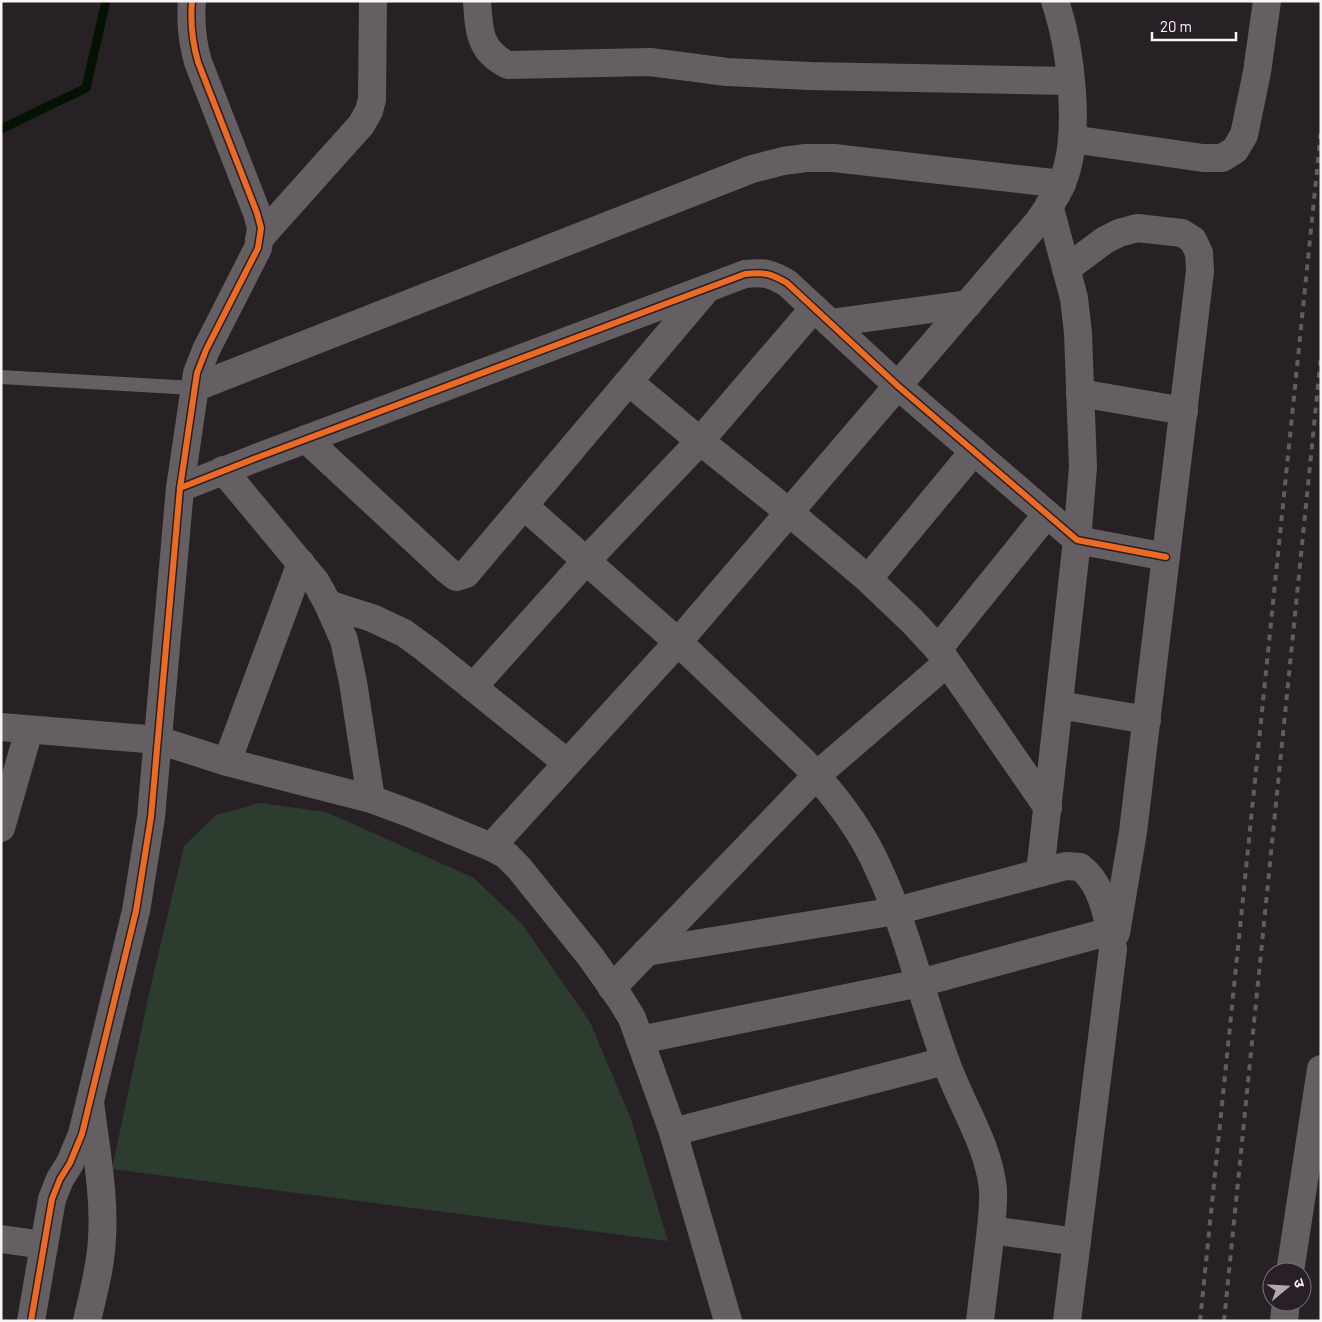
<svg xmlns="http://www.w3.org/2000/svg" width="1322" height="1322" viewBox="0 0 1322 1322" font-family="Barlow,'Noto Sans Devanagari',sans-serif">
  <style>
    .green { fill: #2c3c2f }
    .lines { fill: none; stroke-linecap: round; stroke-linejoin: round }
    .stream { stroke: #041204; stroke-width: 9 }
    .service { stroke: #645f63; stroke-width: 14 }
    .minor { stroke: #645f63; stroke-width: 28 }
    .tertiary { stroke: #645f63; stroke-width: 28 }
    .rail { stroke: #625c60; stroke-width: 4; stroke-dasharray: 6 6; stroke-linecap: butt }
    .cycleway-casing { stroke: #291f26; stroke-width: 9 }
    .cycleway { stroke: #ed6a23; stroke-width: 6 }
  </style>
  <rect width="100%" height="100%" fill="#272125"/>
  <!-- green -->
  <path class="green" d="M260 803 326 812 474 878 522 924 590 1022 631 1119 668 1241 112 1169 150 989 184 846 216 815Z"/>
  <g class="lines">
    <!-- stream -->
    <path class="stream" d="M1 129 86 88 106 1"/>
    <!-- service -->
    <path class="service" d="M1 377 194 388"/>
    <!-- minor -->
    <g class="minor">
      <path d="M477 1C479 30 479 51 508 65L650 62 727 72 810 76 1071 81"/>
      <path d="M1072 139 1203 158H1222L1235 150 1244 135 1257 72 1267 1"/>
      <path d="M259 239 361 125 369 111 372 99 373 1"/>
      <path d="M1066 269 1105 240 1119 233 1137 228 1182 233 1193 240 1199 253 1200 271 1133 832 1116 933"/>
      <path d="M830 323 968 304"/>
      <path d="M629 382 700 441 790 513 868 579 912 621 938 649 1048 808"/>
      <path d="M194 388 752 169 783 161 806 158H834L1062 184"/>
      <path d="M1080 393 1184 411"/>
      <path d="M306 439 447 570 456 577 466 574 706 290"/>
      <path d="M223 470 316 582 328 604 344 640 353 682 371 799"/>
      <path d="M180 488 256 458 745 274C764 272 770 273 787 283L898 386 1077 540 1166 557"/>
      <path d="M524 506 678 642 804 762C833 793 862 830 879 870 908 932 922 999 946 1062 961 1105 988 1143 993 1189 994 1208 991 1227 989 1246 986 1271 983 1296 980 1321"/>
      <path d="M868 579 974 451"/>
      <path d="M328 604 372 618 404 633 426 649 567 763"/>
      <path d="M938 649 1047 514"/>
      <path d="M473 687 586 561 700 441 814 308"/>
      <path d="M1059 705 1147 720"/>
      <path d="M1 727 158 740 227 762 371 799 414 815 491 847 506 855 519 868 590 956 621 1000 632 1018 673 1132 728 1321"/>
      <path d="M227 762 301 563"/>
      <path d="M1 828 29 730"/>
      <path d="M491 847 678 642 1038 222C1046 210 1057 197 1062 183 1082 136 1071 48 1055 1"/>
      <path d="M1040 873 1077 540 1083 467 1078 333 1074 298 1049 205"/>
      <path d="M646 952 896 911 1066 866 1080 867C1084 870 1088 874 1091 878 1105 897 1110 926 1113 949L1067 1321"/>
      <path d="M612 988 817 775 947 663"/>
      <path d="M640 1040 920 983 1111 931"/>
      <path d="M673 1132 945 1061"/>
      <path d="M991 1230 1077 1242"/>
      <path d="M1 1239 44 1245"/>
      <path d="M1290 1272 1321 1069"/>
      <path d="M87 1321C93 1294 101 1266 102 1238 105 1193 95 1146 90 1101"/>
      <path d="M1284 1321 1286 1302"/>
    </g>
    <!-- tertiary -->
    <path class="tertiary" d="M31 1321 52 1199 60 1179 70 1163 82 1134 136 911 151 817 180 488 197 373 206 350 258 248 261 228 257 213 198 62C192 41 190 23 192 1"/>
    <!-- rail -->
    <g class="rail">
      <path d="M1200 1321 1321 131"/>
      <path d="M1224 1321 1321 356"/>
    </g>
    <defs>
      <g id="cycleway">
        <path d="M180 488 256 458 745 274C764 272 770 273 787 283L898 386 1077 540 1166 557"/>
        <path d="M31 1321 52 1199 60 1179 70 1163 82 1134 136 911 151 817 180 488 197 373 206 350 258 248 261 228 257 213 198 62C192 41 190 23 192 1"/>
      </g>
    </defs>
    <!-- cycleway casing -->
    <use href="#cycleway" class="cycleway-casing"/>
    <!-- cycleway -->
    <use href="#cycleway" class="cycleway"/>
  </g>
  <!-- border -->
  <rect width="1322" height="1322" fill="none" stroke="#f9f2f7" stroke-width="5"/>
  <!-- north arrow -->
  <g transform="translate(1287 1287) rotate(72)"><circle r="24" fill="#291f26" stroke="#7c737a"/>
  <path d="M0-4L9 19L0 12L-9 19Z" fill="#b0a9ae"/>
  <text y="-8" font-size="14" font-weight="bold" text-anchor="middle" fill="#f9f2f7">उ</text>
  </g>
  <!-- scale -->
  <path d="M1152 32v8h84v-8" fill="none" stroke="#f9f2f7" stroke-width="2.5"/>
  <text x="1160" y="32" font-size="15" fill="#f9f2f7" stroke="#291f26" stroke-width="4" paint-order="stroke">20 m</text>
</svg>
